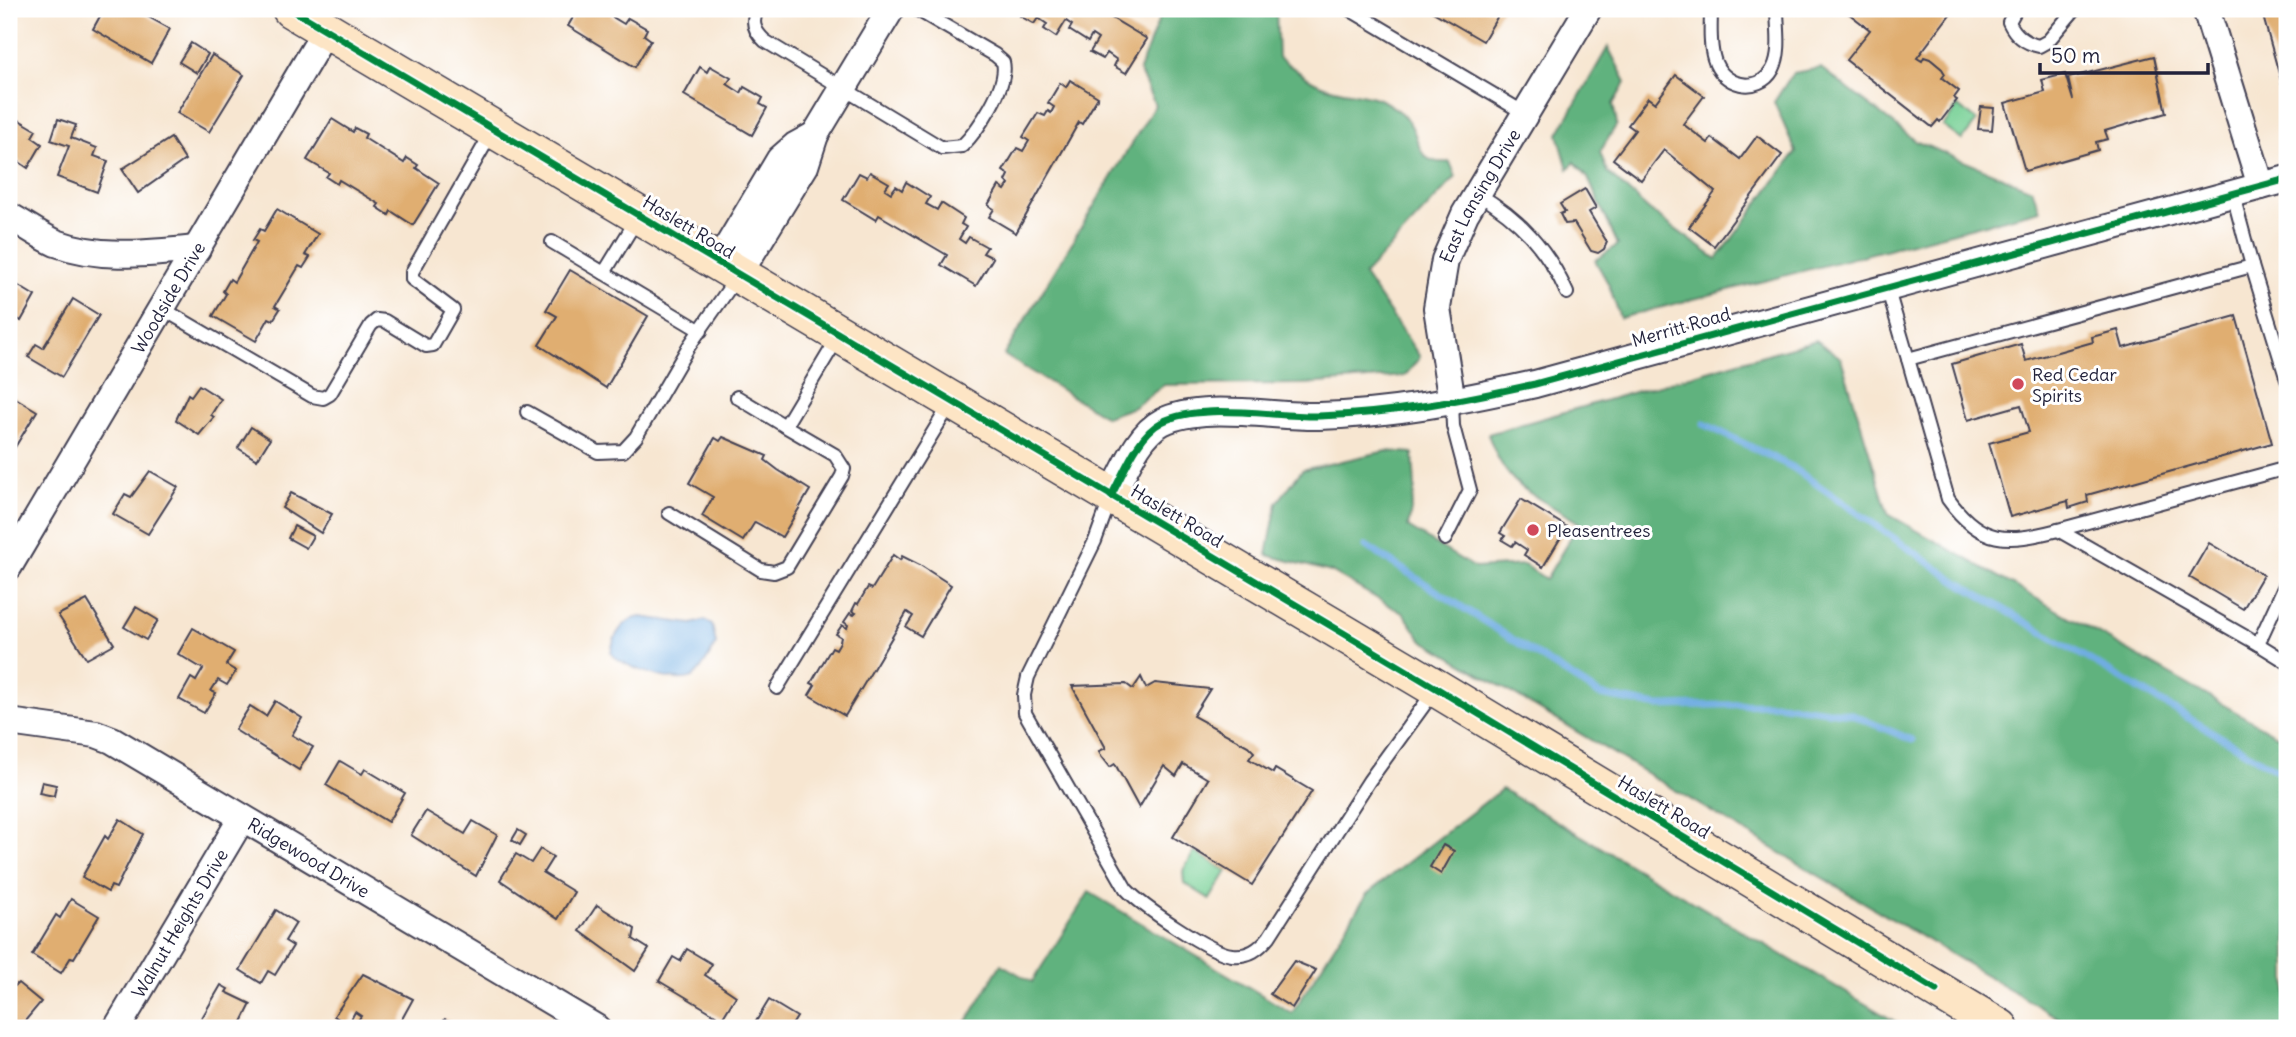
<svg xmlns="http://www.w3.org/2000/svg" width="2296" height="1037" viewBox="0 0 2296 1037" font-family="Delius,sans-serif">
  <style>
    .green { fill: #77d095; stroke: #4c7968; stroke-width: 2 }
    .forest { fill: #61b27e; stroke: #426a5c; stroke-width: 2 }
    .water { fill: #70ade2; stroke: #49688e; stroke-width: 2 }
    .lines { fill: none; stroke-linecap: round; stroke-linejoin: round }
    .stream { stroke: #70ade2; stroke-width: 7 }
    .building { fill: #e0ae71 }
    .lane-casing { stroke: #423f52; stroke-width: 16 }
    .street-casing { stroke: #423f52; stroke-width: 30 }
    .secondary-casing { stroke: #423f52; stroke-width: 40 }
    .lane { stroke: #fff; stroke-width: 12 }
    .street { stroke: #fff; stroke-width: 26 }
    .secondary { stroke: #fde5c5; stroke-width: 37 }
    .cycleway-casing { stroke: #fff; stroke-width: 11 }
    .cycleway { stroke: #00873e; stroke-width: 7 }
    .poi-dot { fill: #d1495b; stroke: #fff; stroke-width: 2.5 }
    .labels { text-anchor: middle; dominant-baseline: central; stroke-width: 6; stroke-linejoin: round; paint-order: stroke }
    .street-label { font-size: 18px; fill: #22223b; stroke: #fff }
    .poi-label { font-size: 18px; fill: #22223b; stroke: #fff; text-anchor: start }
  </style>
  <rect width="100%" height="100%" fill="#fff"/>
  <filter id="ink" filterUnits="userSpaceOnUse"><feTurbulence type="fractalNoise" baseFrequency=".0143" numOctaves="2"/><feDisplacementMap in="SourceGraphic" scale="14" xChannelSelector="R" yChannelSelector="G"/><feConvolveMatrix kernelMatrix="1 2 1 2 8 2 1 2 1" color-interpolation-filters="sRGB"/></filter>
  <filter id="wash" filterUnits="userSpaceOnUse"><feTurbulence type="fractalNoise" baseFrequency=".00686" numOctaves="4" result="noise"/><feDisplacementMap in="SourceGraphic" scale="28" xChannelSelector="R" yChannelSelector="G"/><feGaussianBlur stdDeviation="1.57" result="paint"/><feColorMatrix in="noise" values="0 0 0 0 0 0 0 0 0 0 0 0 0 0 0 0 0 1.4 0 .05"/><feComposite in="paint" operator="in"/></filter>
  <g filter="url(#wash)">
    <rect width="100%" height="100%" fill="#f7e6d1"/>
    <!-- green -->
    <g class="green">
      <path d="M1958 106 1977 121 1962 140 1943 126Z"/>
      <path d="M1194 852 1227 871 1210 899 1184 883 1183 871Z"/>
    </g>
    <!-- forest -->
    <g class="forest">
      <path d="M1163 9H1276L1278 57C1291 66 1305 78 1319 84 1352 98 1375 87 1405 117 1424 136 1410 165 1450 162L1456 177 1364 275 1420 357 1405 376 1306 384 1164 385 1134 407 1106 417 1004 355 1155 105 1139 70Z"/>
      <path d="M1608 47 1626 82 1613 104 1617 124 1600 152 1607 172 1649 210 1717 259 1796 152 1774 102 1793 73 1821 68 1917 142 2032 189 2040 210 1620 318 1609 285 1595 260 1618 245 1588 178 1575 162 1568 169 1558 134Z"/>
      <path d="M1816 340 1841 358 1888 514 2287 741V1028H2075L1421 639 1404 614 1331 572 1267 555 1277 503 1302 470 1386 451 1413 453 1415 487 1408 527 1475 568 1524 565 1546 579 1579 523C1532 492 1507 491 1488 434Z"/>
      <path d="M1502 789 1906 1028H963L1001 964 1032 982 1089 892 1292 1013 1367 894Z"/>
    </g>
    <!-- water -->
    <path class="water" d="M641 617 692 624 705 620 712 625 716 644C710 653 703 669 694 676 679 687 622 667 611 653 613 636 623 619 641 617Z"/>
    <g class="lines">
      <!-- stream -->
      <g class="stream">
        <path d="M1704 424 1792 467 1954 580 2287 776"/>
        <path d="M1366 546 1600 695 1658 706 1776 704 1850 714 1912 740"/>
      </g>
    </g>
    <g id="blocks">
      <!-- building -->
      <g class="building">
        <path d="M104 9H134L170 29 151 63 93 29Z"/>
        <path d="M578 9H613L611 16 624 24 628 18 647 29 644 35 651 40 635 67 568 26Z"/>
        <path d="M1024 9H1110L1115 12 1112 18 1147 39 1126 73 1114 66 1117 60 1107 53 1103 59 1090 52 1098 39 1092 35 1088 42 1069 30 1072 25 1066 21 1056 37 1044 29 1047 24 1038 18 1034 24 1020 16Z"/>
        <path d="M1428 9H1502L1483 41Z"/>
        <path d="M1843 9H1954L1917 58 1922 61 1924 57 1930 59 1942 69 1945 74 1942 78 1959 91 1954 98 1957 100 1940 122 1938 120 1932 127 1846 60 1870 30Z"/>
        <path d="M2261 9H2287V86L2283 88Z"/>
        <path d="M191 43 208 54 197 73 179 62Z"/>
        <path d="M212 55 244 75 209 132 177 113Z"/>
        <path d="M2154 56 2166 113 2105 131 2108 139 2096 142 2098 150 2025 171 2005 103 2045 92 2042 80 2065 74 2073 100 2068 78Z"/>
        <path d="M710 66 731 78 727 84 741 93 744 87 763 98 760 104 767 108 752 135 684 95 700 67 707 72Z"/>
        <path d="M1676 75 1704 96 1683 124 1708 143 1712 138 1740 159 1757 136 1782 155 1714 246 1689 227 1715 192 1664 150 1641 180 1613 159 1635 130 1628 125 1648 98 1655 103Z"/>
        <path d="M1070 80 1098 97 1082 124 1079 122 1016 233 989 217 994 209 988 205 999 186 1005 190 1009 184 1006 181 1009 175 1003 171 1017 148 1023 151 1029 141 1023 137 1038 113 1045 116 1048 111 1051 113 1054 107 1048 103 1060 83 1066 87Z"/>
        <path d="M1981 107 1994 108 1992 130 1978 129Z"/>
        <path d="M9 114 36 130 32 137 42 144 28 168 9 155Z"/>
        <path d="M58 119 76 125 71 138 97 148 94 156 108 161 97 192 57 177 69 146 51 140Z"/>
        <path d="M332 119 353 132 355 128 366 134 364 138 404 163 407 158 418 165 416 168 439 183 413 225 391 211 389 215 377 207 379 204 339 180 337 184 326 177 329 173 307 160Z"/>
        <path d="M171 138 185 160 138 193 122 169Z"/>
        <path d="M870 172 889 183 885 189 891 193 896 186 902 190 906 182 930 197 926 204 937 210 941 203 964 218 961 224 966 227 959 239 965 243 969 237 987 247 983 253 993 258 976 286 941 265 947 255 879 215 876 220 843 200 859 173 867 177Z"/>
        <path d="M1585 189 1596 208 1589 212 1607 242 1604 249 1598 253 1591 251 1574 223 1565 224 1560 214 1565 212 1560 204Z"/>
        <path d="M277 209 318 234 305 255 310 257 303 268 299 266 275 306 280 309 273 320 269 318 256 341 213 316 226 294 223 291 230 279 234 282 257 242 253 240 260 229 264 231Z"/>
        <path d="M570 270 648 316 606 388 539 345 557 316 546 310Z"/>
        <path d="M9 280 35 296 21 321 9 313Z"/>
        <path d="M73 299 99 315 62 377 28 357 36 344 43 348Z"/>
        <path d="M2236 316 2272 443 2087 495 2088 502 2069 508 2068 501 2010 517 1989 443 2029 432 2021 405 1968 420 1952 364 2021 344 2026 361 2093 342 2092 337 2118 330 2123 348Z"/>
        <path d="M199 385 221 399 211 415 214 417 199 435 176 420 188 394 191 396Z"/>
        <path d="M9 394 37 411 9 457Z"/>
        <path d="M251 427 270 439 257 460 238 448Z"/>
        <path d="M723 437 767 456 765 460 778 470 810 490 782 537 755 522 743 541 702 516 713 497 689 483 715 438 720 441Z"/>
        <path d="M150 471 178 487 148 534 113 514 125 494 131 497Z"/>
        <path d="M291 493 332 514 321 533 282 508Z"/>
        <path d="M1521 499 1567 527 1543 567 1524 555 1527 550 1515 542 1512 546 1502 540 1505 536 1500 533Z"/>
        <path d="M294 526 313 536 306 548 288 538Z"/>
        <path d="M2209 543 2263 575 2243 609 2189 577Z"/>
        <path d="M893 555 900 560 902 556 920 565 951 585 921 636 906 627 913 616 907 612 845 716 809 695 815 685 811 683 832 647 836 649 840 642 841 637 836 634 842 625 847 628 848 625 844 622 850 613 854 615 856 613 852 611 856 603 858 604 868 587 872 589Z"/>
        <path d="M87 600 114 644 87 659 58 615Z"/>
        <path d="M136 607 158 620 146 640 124 627Z"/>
        <path d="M193 628 234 652 226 665 236 671 227 685 218 680 211 691 216 693 204 713 179 699 191 678 196 681 203 669 178 654Z"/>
        <path d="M1141 677 1146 688 1155 683 1210 689 1193 716 1248 746 1254 752 1249 759 1273 773 1275 769 1312 791 1252 885 1173 837 1208 779 1183 764 1176 776 1164 766 1139 808 1115 764 1110 767 1100 754 1099 751 1106 748 1072 686 1126 684 1133 689Z"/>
        <path d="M275 701 302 718 292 735 313 747 299 770 235 730 250 706 266 716Z"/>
        <path d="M340 761 362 774 365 769 405 793 388 822 326 785Z"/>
        <path d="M42 782 56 785 54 796 39 793Z"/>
        <path d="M426 811 465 834 473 821 497 835 476 876 411 835Z"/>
        <path d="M120 819 143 834 116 888 111 886 108 892 82 877 105 836 108 839Z"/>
        <path d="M518 830 526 835 520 845 512 840Z"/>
        <path d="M1443 845 1454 851 1441 874 1430 867Z"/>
        <path d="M540 849 553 857 543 873 574 892 558 919 500 880 516 854 531 863Z"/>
        <path d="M71 899 99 916 74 958 71 957 61 973 32 955 56 915 60 918Z"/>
        <path d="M597 905 635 929 633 939 649 949 635 971 580 931Z"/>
        <path d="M276 910 296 923 285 941 293 946 275 975 268 971 261 983 240 970Z"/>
        <path d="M687 949 712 964 705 975 736 996 722 1019 659 981 673 957 680 961Z"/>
        <path d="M1294 961 1316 970 1292 1008 1270 994Z"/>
        <path d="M363 974 413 999 397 1028 370 1026 369 1028 357 1022 361 1016 355 1012 348 1025 334 1016Z"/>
        <path d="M9 981 15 986 18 983 41 1002 19 1028H9Z"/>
        <path d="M221 985 228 989 226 992 251 1004 239 1028H196Z"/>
        <path d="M769 1000 797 1017 792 1025 797 1028H752Z"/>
        <path d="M445 1019 461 1028H439Z"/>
      </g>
    </g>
  </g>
  <g filter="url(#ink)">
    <use href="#blocks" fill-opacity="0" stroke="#423f52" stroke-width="2"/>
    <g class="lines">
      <defs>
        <g id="lane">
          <path d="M758 9C750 22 755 32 765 41L942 148 962 146C978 130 1009 85 1003 62L995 55 916 9"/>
          <path d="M1349 9 1526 114"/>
          <path d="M1711 9C1711 25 1709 43 1714 59 1721 85 1758 96 1773 69 1782 52 1777 27 1777 9"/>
          <path d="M2016 9 2009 22C2015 35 2025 43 2039 46L2048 41 2075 9"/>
          <path d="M1478 194C1520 219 1547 248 1567 293"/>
          <path d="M552 242 701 331"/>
          <path d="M2252 266 2287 380"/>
          <path d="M604 273 637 219"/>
          <path d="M1887 287 1908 359 2252 266 2233 195"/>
          <path d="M163 309 312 396 323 398 330 394 371 325 377 320 385 321 426 346 433 345 453 310 412 279V272L492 132"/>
          <path d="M1908 359 1948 499C1981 545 2007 543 2058 530L2258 644 2287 581"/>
          <path d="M737 397 785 426"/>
          <path d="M527 412 598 452 623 451 636 437 689 346 737 277"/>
          <path d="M1110 500 1095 541 1028 677 1024 695 1025 713 1126 889C1142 906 1210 953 1232 955 1249 957 1259 949 1269 937L1369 781 1435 690"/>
          <path d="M669 513 761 570 774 572 787 567 842 476 844 469 835 455 785 426 839 336"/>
          <path d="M2058 530 2287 468"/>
          <path d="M1445 539 1470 490 1453 426 1452 402"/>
          <path d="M2258 644 2287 662"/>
          <path d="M777 688 951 403"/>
        </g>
        <g id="street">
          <path d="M2206 9 2261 186"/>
          <path d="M9 216C24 224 40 236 56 243 102 260 150 253 197 249"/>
          <path d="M718 263 780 159 795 146 815 135"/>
          <path d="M738 275 805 166 815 135 891 9"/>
          <path id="s1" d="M1452 402 1437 308 1445 260 1465 214 1588 9"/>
          <path d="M1111 496C1124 473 1137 435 1162 422 1200 402 1274 417 1319 416 1392 414 1463 400 1535 384L2287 179"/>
          <path id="s2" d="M9 566 326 30"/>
          <path id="s3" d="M9 722 96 734 112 740 596 1028"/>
          <path id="s4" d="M117 1028 242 818"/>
        </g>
        <path id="secondary" d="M291 9 1436 688 2000 1028"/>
      </defs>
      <!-- lane casing -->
      <use href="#lane" class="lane-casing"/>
      <!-- street casing -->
      <use href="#street" class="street-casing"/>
      <!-- secondary casing -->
      <use href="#secondary" class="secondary-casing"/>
      <!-- lane -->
      <use href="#lane" class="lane"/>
      <!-- street -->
      <use href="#street" class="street"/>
      <!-- secondary -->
      <use href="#secondary" class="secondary"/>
      <defs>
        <g id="cycleway">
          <path d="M291 9 1436 688 1936 990"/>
          <path d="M1111 496C1124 473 1137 435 1162 422 1200 402 1274 417 1319 416 1392 414 1463 400 1535 384L2287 179"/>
        </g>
      </defs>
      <!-- cycleway casing -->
      <use href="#cycleway" class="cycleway-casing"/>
      <!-- cycleway -->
      <use href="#cycleway" class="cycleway"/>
    </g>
  </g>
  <!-- markers -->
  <g class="poi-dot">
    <circle cx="2018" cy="384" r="7"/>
    <circle cx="1533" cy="530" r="7"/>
  </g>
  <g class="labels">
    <!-- street labels -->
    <g class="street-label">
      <text stroke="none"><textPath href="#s1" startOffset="217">East Lansing Drive</textPath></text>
      <text transform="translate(689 227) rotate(31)">Haslett Road</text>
      <text stroke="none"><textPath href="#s2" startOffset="312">Woodside Drive</textPath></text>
      <text transform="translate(1681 327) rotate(-16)">Merritt Road</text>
      <text transform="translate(1177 516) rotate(31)">Haslett Road</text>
      <text transform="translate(1664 807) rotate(31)">Haslett Road</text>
      <text stroke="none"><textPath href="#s3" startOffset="334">Ridgewood Drive</textPath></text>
      <text stroke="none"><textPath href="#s4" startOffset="122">Walnut Heights Drive</textPath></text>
    </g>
    <!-- poi labels -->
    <g class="poi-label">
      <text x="2032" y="374">Red Cedar<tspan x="2032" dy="21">Spirits</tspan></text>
      <text x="1547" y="530">Pleasentrees</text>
    </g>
  </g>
  <!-- margin -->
  <rect width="2296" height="1037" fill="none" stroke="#fff" stroke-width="35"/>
  <!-- scale -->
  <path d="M2040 63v10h168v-10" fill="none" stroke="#22223b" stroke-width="3.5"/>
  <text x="2051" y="63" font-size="21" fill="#22223b" stroke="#ffffff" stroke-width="5" paint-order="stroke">50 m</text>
</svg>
